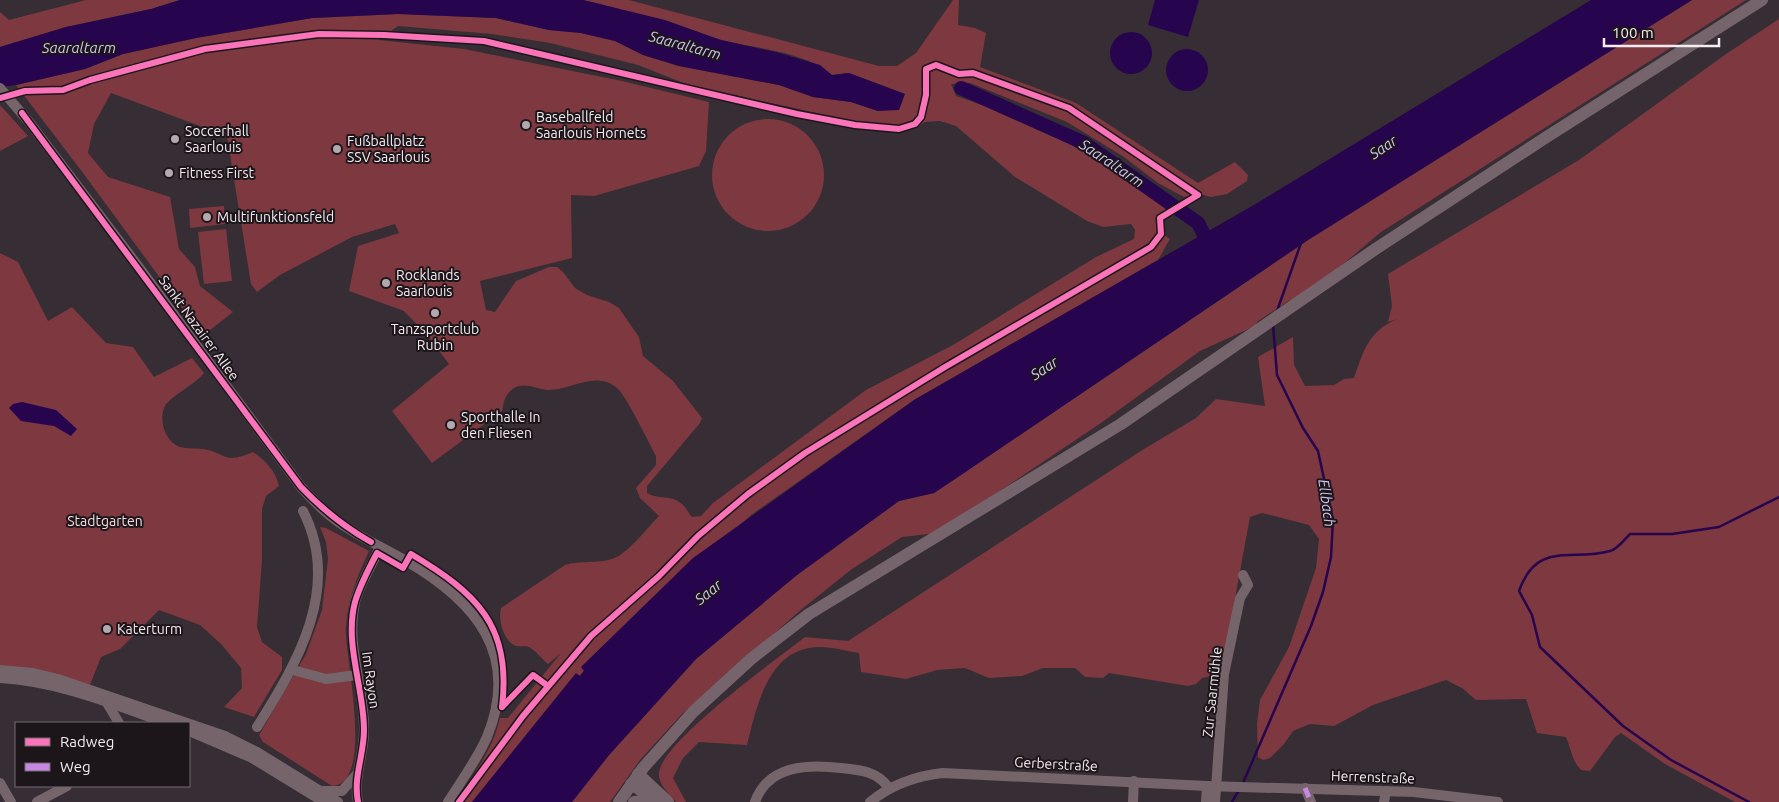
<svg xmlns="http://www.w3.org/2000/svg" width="1779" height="802" viewBox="0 0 1779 802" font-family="Ubuntu,sans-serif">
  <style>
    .green { fill: #7d3840; fill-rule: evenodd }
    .water { fill: #27044e }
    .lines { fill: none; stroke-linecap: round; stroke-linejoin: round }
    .stream { stroke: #27044e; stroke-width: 2.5 }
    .river { stroke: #27044e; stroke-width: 14 }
    .minor { stroke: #76646b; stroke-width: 10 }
    .major { stroke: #75646b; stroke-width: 12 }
    .quiet { stroke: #c787e3; stroke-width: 5; stroke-dasharray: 10 5; stroke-linecap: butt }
    .cycleway-casing { stroke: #1c161a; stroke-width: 9 }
    .cycleway { stroke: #fb73b8; stroke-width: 6 }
    .poi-dot { fill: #b2a9af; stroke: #1c161a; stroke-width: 2 }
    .labels { text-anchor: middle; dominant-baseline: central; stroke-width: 4; stroke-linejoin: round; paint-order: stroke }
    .poi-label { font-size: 14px; fill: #f4ebf1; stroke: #1c161a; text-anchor: start }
    .street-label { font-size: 14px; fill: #f4ebf1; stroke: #1c161a }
    .park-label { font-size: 14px; fill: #f9dcdd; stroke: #1c161a }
    .water-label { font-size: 15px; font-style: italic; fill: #cfc4f1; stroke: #1c161a }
  </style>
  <rect width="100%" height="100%" fill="#362e34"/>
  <!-- green -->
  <g class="green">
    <path d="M86 0H180L151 9 66 27 0 47V12L9 20Z"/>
    <path d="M583 0H629L879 66H897L916 53 953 0H959L958 25 975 28 986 33 980 67 1076 103 1198 183 1235 162 1248 175 1247 181 1227 194 1211 197 1200 194 1184 197 1158 183 1124 157 1067 122 970 83 951 84 956 96C989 107 1021 119 1052 134 1089 154 1124 179 1158 202L1166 209 1159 215 1156 223 1164 235 1170 239 1158 260 914 400 751 515 582 668 584 670 580 676 576 674 472 802H456C473 776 493 749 500 718H508L561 653 548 664C542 659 536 651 529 647 525 645 519 648 514 645 503 639 498 619 501 608L565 565C580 560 597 564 612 559 628 554 647 528 659 516L640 498 636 488 656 465V456C649 443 626 396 618 389 596 369 571 391 547 390 537 389 524 382 514 388 505 394 504 401 502 411L432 463 392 411 449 364 427 335 404 311 349 291 358 246 399 233 395 224 352 237 280 275 257 292 251 284 227 136 111 93 94 124 88 153 108 177 170 197 179 249 195 267 200 286 233 312 210 330 199 331 83 173 16 85 85 69 123 54 196 38 312 18 398 14 496 18 549 30 581 33 615 41 643 55 679 66 779 85 813 97 851 102 878 111 905 94 849 73 832 75C804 51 757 49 721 40 675 28 630 10 583 0ZM398 26 492 34 550 43 638 65 686 84 861 123 916 128 925 122 940 121 956 126 1015 177 1087 221 1103 227 1131 224 1135 230 1134 239 1096 257 953 345 866 390 713 503 701 516 692 517C688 513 686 507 682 504 671 494 658 500 647 493V486L700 423 702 418 673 381 643 356 639 337 619 308 609 302 587 295 575 288 563 272 557 267H549L516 281 495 312 486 310 480 281 572 258 571 195 594 196 699 166 706 151 709 102 622 81 464 49 379 40Z"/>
    <path d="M1692 0H1746L1381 232 1328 277 1293 301 1290 300 1258 321 1255 326 1200 351 1101 423 937 533 902 537 852 569 802 609 682 714 640 760 610 802H572L609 755 696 659 797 575 899 501 934 493 958 477 1308 240Z"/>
    <path d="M1779 19V802H1735L1665 764 1621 733 1615 737 1590 771 1581 770C1572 761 1571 749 1566 737L1537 733 1526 699 1476 700 1462 688 1446 680 1373 705 1334 726 1310 724 1293 731 1284 744 1270 758 1263 760 1258 757 1257 724 1260 700 1289 647 1316 568 1319 539 1309 525 1262 513 1250 517 1221 674 1202 678 1196 684 1188 686 1109 673 1103 678 1085 677 1075 668H1043L1022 676 989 678 965 668 937 670 906 679 861 672 859 653C846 651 833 647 820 647 768 647 757 706 747 745L699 742 683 758 673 778 686 802H676C669 794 658 784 659 773 661 742 777 659 805 637L848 641 1144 449 1196 418 1216 399 1265 406 1258 357 1293 337 1294 365 1305 386 1334 385 1344 379 1354 378C1364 350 1368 332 1397 319L1388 322 1392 306 1388 274 1579 160 1726 54Z"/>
    <path d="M0 105 28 136 0 151Z"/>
    <circle cx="768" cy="175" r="56"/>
    <path d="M224 206 225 224 190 228 189 209Z"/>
    <path d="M226 229 232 281 204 284 198 232Z"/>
    <path d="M0 253 18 262 48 321 72 307 106 343 133 347 154 377 192 358 204 373C195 385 168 397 164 408 159 421 165 442 180 447 187 449 195 448 203 449 228 453 222 465 253 452 265 460 276 471 279 486L266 496 262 509V560L257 627 262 642 282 657V670L254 717 224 707 242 688 241 668 222 645 200 625 159 610 120 649 101 657 90 685 40 671 0 665Z"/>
    <path d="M320 527 326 528 369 551C357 578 348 597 346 627 344 655 376 784 332 786L263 742 259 735 306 654 322 610 328 559 326 542Z"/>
  </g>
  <!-- water -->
  <g class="water">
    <path d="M180 0H583L665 20 721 40 776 52 820 65 832 75 849 73 905 94 899 110 878 111 851 102 813 97 779 85 679 66 643 55 615 41 581 33 549 30 496 18 398 14 312 18 196 38 123 54 85 69 16 85 0 87V47L66 27 151 9Z"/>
    <path d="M1155 0H1199L1188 37 1148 25Z"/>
    <path d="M1591 0H1692L1308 240 958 477 934 493 899 501 797 575 696 659 609 755 572 802H472L576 673 580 676 584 671 581 667 693 558 914 400 1259 202Z"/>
    <circle cx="1131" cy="53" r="21"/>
    <circle cx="1187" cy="70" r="21"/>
    <path d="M22 402 56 410 77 429 71 436 54 426 21 421 9 408 13 404Z"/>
  </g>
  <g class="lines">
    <!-- stream -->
    <g class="stream">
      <path d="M1277 311 1301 243"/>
      <path d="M1243 783 1311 626 1323 592 1331 557 1333 520 1318 451 1303 428 1277 375 1273 324"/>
      <path d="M1232 802 1239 790"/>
      <path d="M1749 802 1671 760 1623 726 1540 647 1532 615 1519 591C1537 540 1571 562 1610 551 1617 550 1625 539 1630 534H1672L1719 527 1779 497"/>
    </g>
    <!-- river -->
    <path class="river" d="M961 88 1084 143 1198 223 1212 250"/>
    <!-- minor -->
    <g class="minor">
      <path d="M0 88 29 122 141 270 301 487C313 500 325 513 340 523 361 538 384 548 406 561 475 601 521 654 487 737 477 760 461 781 448 802"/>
      <path d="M0 670 33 673 58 679 225 736 257 752 338 802"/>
      <path d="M293 670 326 679 357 675"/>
      <path d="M0 678C57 681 113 704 166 723"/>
      <path d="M107 703 119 723"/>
      <path d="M257 727C298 662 342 587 303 511"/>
      <path d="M189 731 252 758 324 802"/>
      <path d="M0 783 11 802"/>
      <path d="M1305 788 1311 802"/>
      <path d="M324 791H342L356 775"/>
      <path d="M37 802 67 786"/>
      <path d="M358 802C353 777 364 755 364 731 365 688 345 645 355 602 360 583 372 565 380 547"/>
      <path d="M755 802C768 765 808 764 841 768 860 770 877 771 889 788"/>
      <path d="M870 802C892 784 915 776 943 773L1207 786 1414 792 1498 802"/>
      <path d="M1133 802 1134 781"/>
      <path d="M1206 802 1207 786"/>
      <path d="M1215 802 1224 674 1240 598 1248 585 1243 575"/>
      <path d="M1384 802 1386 791"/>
    </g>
    <!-- major -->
    <g class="major">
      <path d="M638 774 668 802"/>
      <path d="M631 784 659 802"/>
      <path d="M619 802 643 768 693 712 751 659 809 614 1121 424 1377 248 1545 138 1762 0"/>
      <path d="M634 802 653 800"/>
    </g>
    <!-- quiet -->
    <path class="quiet" d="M1305 788 1311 802"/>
    <defs>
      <g id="cycleway">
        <path d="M0 98 25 91 63 90 90 80 205 49 319 34 384 35 484 41 797 114 855 125 899 129 915 124 921 117 926 95V69L936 65 959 74 973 73 1069 108 1198 195 1160 218 1161 234 1151 247 945 367 805 453 748 494 698 536 659 576 591 636 523 716 459 802"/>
        <path d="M22 113 301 487C323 510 344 527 371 542"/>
        <path d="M502 707 533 675 548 686"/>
        <path d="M358 802C353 777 364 755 364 730 364 688 344 644 355 602 360 585 369 568 377 553L403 568 411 554C476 593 512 625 502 707"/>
      </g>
    </defs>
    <!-- cycleway casing -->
    <use href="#cycleway" class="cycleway-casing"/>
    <!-- cycleway -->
    <use href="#cycleway" class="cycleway"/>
  </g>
  <!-- markers -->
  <g class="poi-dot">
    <circle cx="526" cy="125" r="5"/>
    <circle cx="175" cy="139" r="5"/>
    <circle cx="337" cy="149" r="5"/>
    <circle cx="169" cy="173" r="5"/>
    <circle cx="207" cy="217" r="5"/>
    <circle cx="386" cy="283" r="5"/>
    <circle cx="435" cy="313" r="5"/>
    <circle cx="451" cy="425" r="5"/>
    <circle cx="107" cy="629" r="5"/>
  </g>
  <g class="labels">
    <!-- poi labels -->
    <g class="poi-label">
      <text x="536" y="117">Baseballfeld<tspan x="536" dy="16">Saarlouis Hornets</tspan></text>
      <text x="185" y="131">Soccerhall<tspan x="185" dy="16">Saarlouis</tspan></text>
      <text x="347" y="141">Fußballplatz<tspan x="347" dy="16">SSV Saarlouis</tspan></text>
      <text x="179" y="173">Fitness First</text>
      <text x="217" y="217">Multifunktionsfeld</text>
      <text x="396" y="275">Rocklands<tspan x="396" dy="16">Saarlouis</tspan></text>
      <text x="435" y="329" text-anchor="middle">Tanzsportclub<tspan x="435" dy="16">Rubin</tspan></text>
      <text x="461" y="417">Sporthalle In<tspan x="461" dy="16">den Fliesen</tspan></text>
      <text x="117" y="629">Katerturm</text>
    </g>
    <!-- street labels -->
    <g class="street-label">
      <text transform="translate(199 328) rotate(54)">Sankt Nazairer Allee</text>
      <text transform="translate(371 680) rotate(82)">Im Rayon</text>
      <text transform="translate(1212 692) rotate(-84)">Zur Saarmühle</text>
      <text transform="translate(1056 764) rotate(3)">Gerberstraße</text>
      <text transform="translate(1373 777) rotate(2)">Herrenstraße</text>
    </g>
    <!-- park labels -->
    <g class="park-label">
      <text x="105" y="521">Stadtgarten</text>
    </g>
    <!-- water labels -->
    <g class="water-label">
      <text transform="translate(685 45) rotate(15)">Saaraltarm</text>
      <text x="79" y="47">Saaraltarm</text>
      <text transform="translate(1383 147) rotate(-34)">Saar</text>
      <text transform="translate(1112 163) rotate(34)">Saaraltarm</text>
      <text transform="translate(1044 368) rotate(-33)">Saar</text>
      <text transform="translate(1327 503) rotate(82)">Ellbach</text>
      <text transform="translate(708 592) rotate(-39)">Saar</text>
    </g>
  </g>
  <!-- legend -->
  <rect x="15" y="722" width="175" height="65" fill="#1c161a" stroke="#726b70"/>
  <rect x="25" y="738" width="25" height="8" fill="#fb73b8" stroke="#726b70"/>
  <text x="60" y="747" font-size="15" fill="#f4ebf1">Radweg</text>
  <rect x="25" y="763" width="25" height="8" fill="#c787e3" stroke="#726b70"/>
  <text x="60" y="772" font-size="15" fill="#f4ebf1">Weg</text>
  <!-- scale -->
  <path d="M1604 38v8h115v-8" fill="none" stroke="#f4ebf1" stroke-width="2.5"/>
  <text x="1612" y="38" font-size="15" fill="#f4ebf1" stroke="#1c161a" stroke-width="4" paint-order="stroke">100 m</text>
</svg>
